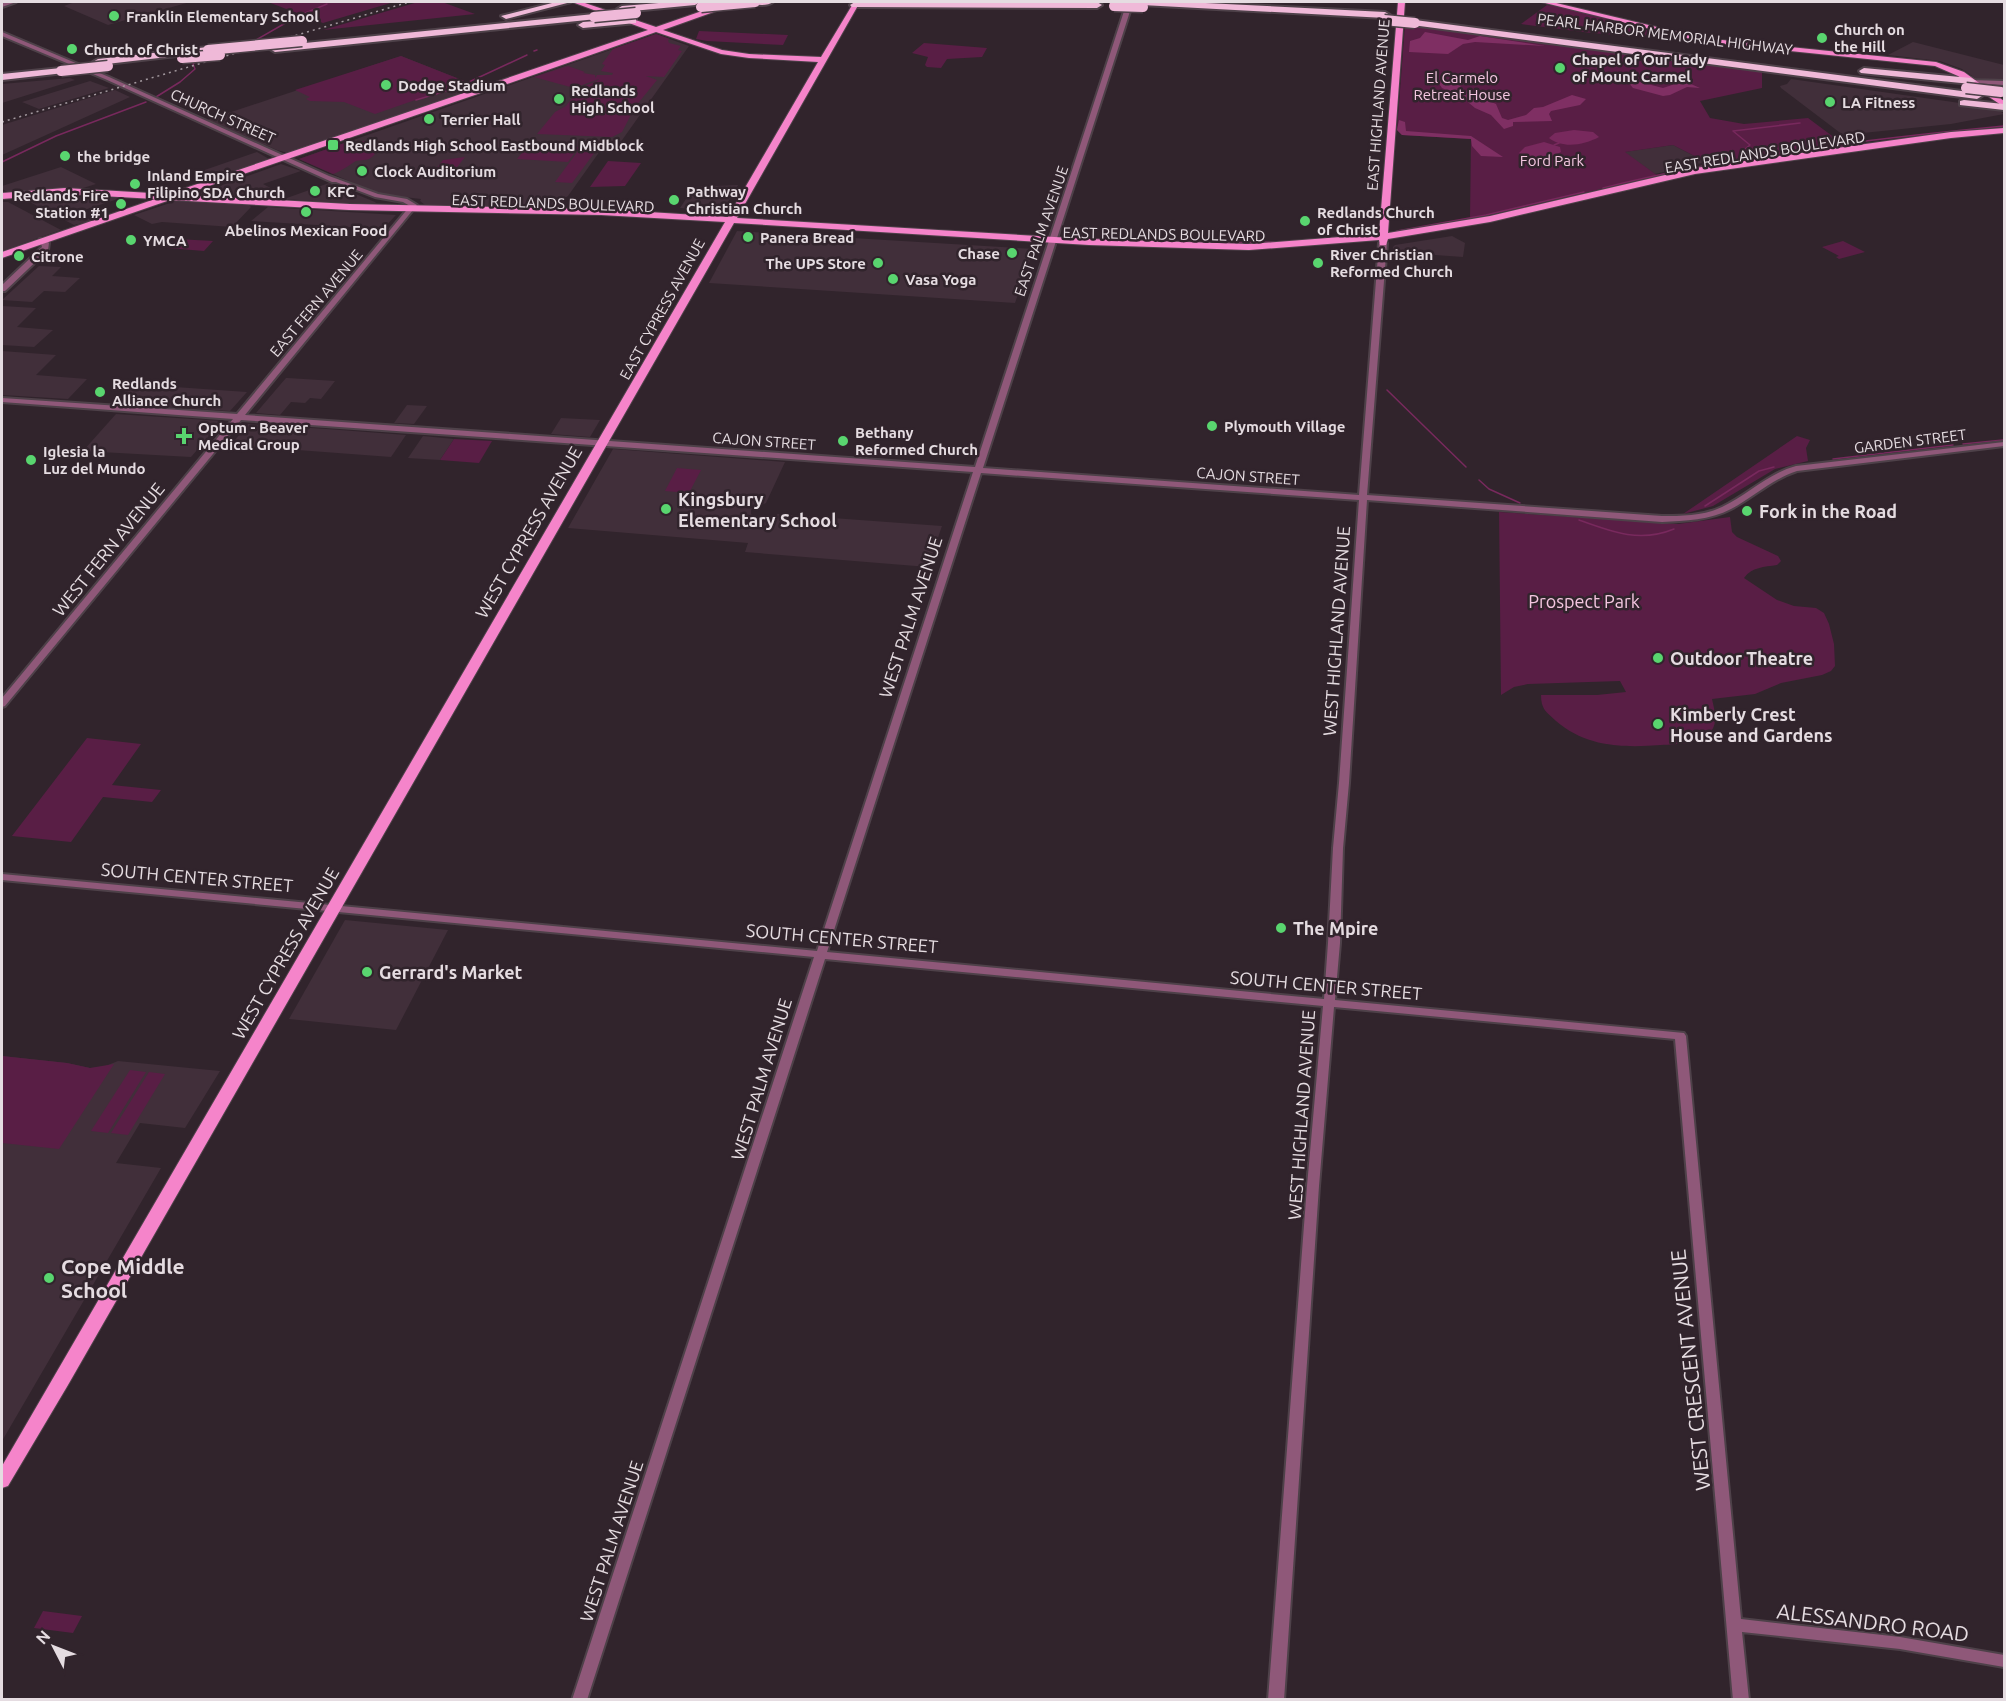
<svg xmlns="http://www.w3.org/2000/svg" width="2006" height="1701" viewBox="0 0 2006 1701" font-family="Ubuntu,sans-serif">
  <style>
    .built { fill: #412f3a }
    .green { fill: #591e45 }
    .forest { fill: #7f2f63 }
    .water { fill: #78295d }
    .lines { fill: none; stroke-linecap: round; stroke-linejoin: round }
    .stream { stroke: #78295d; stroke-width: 1.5 }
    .minor-casing { stroke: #4e4149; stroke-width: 4 }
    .major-casing { stroke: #4e4149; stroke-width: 2 }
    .highway-casing { stroke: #4e4149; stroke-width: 4 }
    .minor { fill: #8f5879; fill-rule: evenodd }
    .major { fill: #f584ca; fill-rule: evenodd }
    .highway { fill: #efb9d8; fill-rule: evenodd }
    .rail { stroke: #a3999f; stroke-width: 1.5; stroke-dasharray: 2 4; stroke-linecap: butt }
    .highway-bridge-casing { stroke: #4e4149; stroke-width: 13; stroke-linecap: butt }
    .highway-bridge { stroke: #efb9d8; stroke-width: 10 }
    .poi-dot { fill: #59d56f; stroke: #31242c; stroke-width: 2 }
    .labels { text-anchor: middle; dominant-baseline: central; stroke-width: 5; stroke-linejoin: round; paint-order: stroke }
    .far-poi-label { font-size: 15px; font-weight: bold; fill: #e5dce1; stroke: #31242c; text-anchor: start }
    .far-street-label { font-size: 15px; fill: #e5dce1; stroke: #31242c }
    .far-park-label { font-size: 15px; fill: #f4c6e0; stroke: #31242c }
    .poi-label { font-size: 18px; font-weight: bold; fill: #e5dce1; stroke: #31242c; text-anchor: start }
    .street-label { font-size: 18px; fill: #e5dce1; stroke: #31242c }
    .park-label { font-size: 18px; fill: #f4c6e0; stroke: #31242c }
    .near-poi-label { font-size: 21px; font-weight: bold; fill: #e5dce1; stroke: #31242c; text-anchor: start }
    .near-street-label { font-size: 21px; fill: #e5dce1; stroke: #31242c }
  </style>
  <rect width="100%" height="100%" fill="#31242c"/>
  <!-- built -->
  <g class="built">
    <path d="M75 2H190L108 25 64 6Z"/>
    <path d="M656 34 689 46 620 143H609L599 146 600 151 568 196 560 201V204L565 206 563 208 425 205 420 201 421 199 378 194 299 159Z"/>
    <path d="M1913 42 2004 65V81L1975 78 1962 69 1940 61 1888 55Z"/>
    <path d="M401 56 467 82 474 80 486 84 288 153 277 150 207 120Z"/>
    <path d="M70 78 75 80 2 103V84Z"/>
    <path d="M1791 79 1995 108 2004 114 1951 124 1843 135 1781 88 1780 86 1787 84Z"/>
    <path d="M90 81 109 88 39 109 22 102Z"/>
    <path d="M115 90 130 97 2 155V125Z"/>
    <path d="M1673 145 1706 162 1655 174 1624 152Z"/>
    <path d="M257 152 269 159 207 180 193 174Z"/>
    <path d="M281 164 301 171 263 184 280 193 265 198 197 194Z"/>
    <path d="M61 167 96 184 83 188 10 193 2 189V186Z"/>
    <path d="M329 183 375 202 376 203H342L284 199Z"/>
    <path d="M738 185 724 209 710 210 680 208 694 187Z"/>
    <path d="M80 197 121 198 78 212 92 221 74 225 26 200 49 198 69 201Z"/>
    <path d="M176 201 249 205 251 207 232 227 162 222 152 224 134 215Z"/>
    <path d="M2 202H8L61 230 2 251Z"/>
    <path d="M268 207 396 215 383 229 251 221Z"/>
    <path d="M737 231 1034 249 1015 303 709 283Z"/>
    <path d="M1452 236 1465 243 1463 257 1393 252V247L1395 245Z"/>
    <path d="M39 266 61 267 52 276 80 278 65 292 44 291 32 302 2 300Z"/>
    <path d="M2 306 36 308 17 327 53 330 34 347 2 345Z"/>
    <path d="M2 351 56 355 36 375 87 379 68 399 2 395Z"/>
    <path d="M286 378H288L335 381 321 399 310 398 305 403 291 402 280 415 256 413Z"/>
    <path d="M132 384 247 392 230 411 114 403Z"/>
    <path d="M407 405 427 406 414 424 394 423Z"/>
    <path d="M116 414 222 421 191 457 83 451Z"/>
    <path d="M561 418 600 420 590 437 551 434Z"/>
    <path d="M248 424 327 429 406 435 391 457 231 445Z"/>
    <path d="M423 436 454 439 440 460 408 458Z"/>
    <path d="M613 449 785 462 766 503 751 510V514L756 518 769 519 778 514 942 526 928 567 745 552 748 543 568 528Z"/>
    <path d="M345 920 448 930 396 1030 289 1019Z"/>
    <path d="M2 1056 67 1063 90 1068 103 1067 118 1061 220 1071 185 1128 140 1123 116 1163 161 1168 2 1441Z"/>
  </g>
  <!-- green -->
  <g class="green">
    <path d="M268 2H394L323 23Z"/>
    <path d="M418 2H442L475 14 323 30Z"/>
    <path d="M1547 5 1562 7 1684 40 1591 33 1521 24Z"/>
    <path d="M1405 25 1762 72V88L1700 101 1710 118 1744 124 1808 118 1847 147 1712 165 1673 145 1625 152 1658 176 1470 219 1471 139 1402 135 1397 130Z"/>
    <path d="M699 31 788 35 783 45 707 41 696 39Z"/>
    <path d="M656 34 670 39 668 40 669 43 681 46 678 50 682 51 664 77 646 76 657 80 635 107 622 132 612 137 537 134 555 112 566 106 581 87 597 81 599 79 574 88 534 77 568 66 585 72 583 73 595 75V78L597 75H612L613 73 601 71 605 65 602 64 613 49Z"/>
    <path d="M924 43 987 48 982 57 947 59 941 68 927 67 925 65 928 57 912 53Z"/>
    <path d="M401 56 467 82 375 114 344 102 310 101 306 99 310 97 295 90Z"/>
    <path d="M350 141 357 143 364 141 375 154C368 162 365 159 356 161 352 163 342 171 333 174L299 159Z"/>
    <path d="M529 144 579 147 568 162 517 159Z"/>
    <path d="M578 151 595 152 572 183 555 182Z"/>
    <path d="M465 157 447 180 432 174 443 160Z"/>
    <path d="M608 161 641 163 625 186 590 187Z"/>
    <path d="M177 239 213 241 204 251 167 248Z"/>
    <path d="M1843 241 1865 252 1839 259 1836 257 1839 256 1822 247Z"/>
    <path d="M1797 436 1810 440 1806 448 1808 461 1775 469 1713 506 1683 514Z"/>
    <path d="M454 439 492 441 479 463 440 460Z"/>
    <path d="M677 468 701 470 689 493 665 491Z"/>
    <path d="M1499 512 1678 524 1730 517 1732 532 1737 537 1778 556 1781 561 1777 565C1764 567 1752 567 1744 578L1777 600 1794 606 1816 608 1824 613 1829 624 1834 644 1835 666 1831 671 1822 675 1781 683 1755 694 1712 699C1714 709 1718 720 1712 730 1702 745 1677 744 1661 745 1623 748 1586 747 1556 721 1546 712 1541 709 1541 695H1597L1626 692 1620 681 1528 684 1514 687 1501 695Z"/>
    <path d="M87 738 141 744 112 785 161 790 152 802 103 797 71 842 12 836Z"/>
    <path d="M2 1056 67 1063 90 1068 114 1064 59 1149 2 1143Z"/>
    <path d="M130 1070 146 1072 108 1133 91 1131Z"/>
    <path d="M149 1072 165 1074 128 1135 111 1133Z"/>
    <path d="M43 1611 82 1616 73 1633 34 1628Z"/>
  </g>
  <!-- forest -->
  <g class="forest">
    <path d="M1425 32 1468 40 1480 36 1545 46 1475 42 1463 44 1448 54 1409 52 1410 41 1420 38Z"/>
    <path d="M1620 74 1628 79 1663 88 1684 81 1700 88 1687 87 1670 95 1663 96 1633 88C1624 75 1612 86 1600 82Z"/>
    <path d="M1458 78H1479L1460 86 1464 90 1496 104 1502 118 1508 120 1526 115 1534 108 1543 107 1572 95 1586 99 1580 105 1551 111 1549 114 1552 121 1513 122V126L1504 129 1491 115 1475 108 1463 98 1442 88 1437 81Z"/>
    <path d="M1399 120 1405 122 1406 131 1471 136 1503 157 1481 156 1472 146 1471 139 1402 135 1397 130Z"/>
  </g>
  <!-- water -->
  <g class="water">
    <path d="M1574 130 1593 132 1599 137C1584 145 1563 149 1549 138L1555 133Z"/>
    <path d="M1544 142 1560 147 1561 152C1550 158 1531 160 1519 153L1525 147Z"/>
  </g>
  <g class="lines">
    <!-- stream -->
    <g class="stream">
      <path d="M303 14 327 4"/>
      <path d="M254 41 296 17"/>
      <path d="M534 51 537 50"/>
      <path d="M156 97 180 82 195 69 193 64 195 62"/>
      <path d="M416 100 456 88 527 55"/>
      <path d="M1554 145 1559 143"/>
      <path d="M1745 149 1750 145 1733 131 1800 123"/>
      <path d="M2 162 56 136 146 102"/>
      <path d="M1603 188C1735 155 1869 139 2004 126"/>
      <path d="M1397 231 1486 215 1584 192"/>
      <path d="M1348 236 1369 234"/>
      <path d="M1068 237 1100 239"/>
      <path d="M1217 243 1274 242"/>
      <path d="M1387 390 1466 467"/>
      <path d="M1963 444 2003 440"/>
      <path d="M1833 459 1953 445"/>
      <path d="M1479 480 1489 489 1520 503"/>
      <path d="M1705 506 1759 471 1774 467"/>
      <path d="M1579 520C1612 532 1640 543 1674 529"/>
    </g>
    <defs>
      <g id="minor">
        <path d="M8 2H16L2 7V3Z"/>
        <path d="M1127 2H1133L983 468 1359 495 1379 243 1383 241 1387 243 1367 495 1662 516C1682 516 1703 516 1722 507 1748 495 1767 474 1796 466L2004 442V446L1797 471C1772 479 1754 497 1731 509 1710 520 1685 521 1662 522L1367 500 1349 783 1343 848 1340 943 1335 1000 1684 1033 1686 1036 1741 1619 1900 1637 2004 1655V1667L1900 1649 1742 1632 1749 1700H1733L1675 1039 1334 1007 1319 1186 1284 1700H1268L1307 1186 1323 1006 825 959 587 1700H572L814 957 2 880V874L817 951 973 472 241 420 5 706 2 707V698L233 419 2 402V398L237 414 410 206 403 202 375 197 336 182H332L105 79 2 36V32L109 77 329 176 378 194 407 199 417 205 245 415 975 467ZM981 473 1359 500 1339 783 1333 848 1328 943 1324 999 827 952Z"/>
        <path d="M1969 80 2004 81V85L1971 83 1968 81Z"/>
        <path d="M40 239H46L49 243 48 250 5 291H2V285L42 247Z"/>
      </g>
      <g id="major">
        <path d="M572 2H582L656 27 722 4H725V8L663 30 722 50 749 54 821 57 854 2H860L737 218 1089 239 1249 244 1379 234 1398 2H1405L1388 233 1490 216 1695 168 1951 132 2004 128V133L1951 138 1695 174 1490 222 1388 239 1386 245H1380L1379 240 1249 250 1089 245 734 223 68 1385 8 1486 2 1488V1466L725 222 601 215 349 210 170 200 2 258V252L155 199 65 194 2 199V193L65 188 168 194 648 30ZM656 32 721 54 749 58 818 62 728 217 601 209 349 204 183 195C341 140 499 88 656 32Z"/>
        <path d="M1541 2H1552L1703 38 1936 62 1964 72 2004 101V107L1958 76 1935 66 1703 42Z"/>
      </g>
      <g id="highway">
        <path d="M556 2H571L506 19 501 16Z"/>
        <path d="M671 2H700L695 5 622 12 617 9 622 6Z"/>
        <path d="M750 2H773C768 6 755 6 750 2Z"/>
        <path d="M855 2H1097L1102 5 1097 8 852 7 850 5Z"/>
        <path d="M1137 2H1185L1385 12 1390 15 1385 18 1142 5Z"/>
        <path d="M594 14 599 17 597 19 275 52 270 49 275 46Z"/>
        <path d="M633 18 636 19V23L583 28 578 25 583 22Z"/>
        <path d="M1415 20 1977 93 1982 96 1977 99 1412 25V21Z"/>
        <path d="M208 47 213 50 211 52 98 65 93 62 98 59Z"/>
        <path d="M61 68 64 69V73L2 80V74Z"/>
        <path d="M1864 68 1971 78 1976 81 1971 84 1861 73 1859 71Z"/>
        <path d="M1964 100 2004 104V110L1960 105V101Z"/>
      </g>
    </defs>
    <!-- minor casing -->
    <use href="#minor" class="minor-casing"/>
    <!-- major casing -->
    <use href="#major" class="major-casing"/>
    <!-- highway casing -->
    <use href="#highway" class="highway-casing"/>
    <!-- minor -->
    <use href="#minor" class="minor"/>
    <!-- major -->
    <use href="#major" class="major"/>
    <!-- highway -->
    <use href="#highway" class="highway"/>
    <!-- rail -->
    <path class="rail" d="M2 122 409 2"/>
    <defs>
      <g id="highway-bridge">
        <path d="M1114 6 1143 7"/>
        <path d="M701 7 755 2"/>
        <path d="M594 17 636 13"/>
        <path d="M1384 20 1415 23"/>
        <path d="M208 50 302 41"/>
        <path d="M182 58 220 55"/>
        <path d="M61 71 108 66"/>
        <path d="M1966 88 2001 92"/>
      </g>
    </defs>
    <!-- highway-bridge casing -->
    <use href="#highway-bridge" class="highway-bridge-casing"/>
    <!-- highway-bridge -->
    <use href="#highway-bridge" class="highway-bridge"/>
  </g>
  <!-- markers -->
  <g class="poi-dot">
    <circle cx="114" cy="16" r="6"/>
    <circle cx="1822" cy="38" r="6"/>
    <circle cx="72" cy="49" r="6"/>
    <circle cx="1560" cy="68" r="6"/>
    <circle cx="386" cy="85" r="6"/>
    <circle cx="559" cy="99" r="6"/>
    <circle cx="1830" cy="102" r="6"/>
    <circle cx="429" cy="119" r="6"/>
    <rect x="327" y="139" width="12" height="12" rx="3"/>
    <circle cx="65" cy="156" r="6"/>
    <circle cx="362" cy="171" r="6"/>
    <circle cx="135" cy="184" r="6"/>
    <circle cx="315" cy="191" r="6"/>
    <circle cx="674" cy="200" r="6"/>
    <circle cx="121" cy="204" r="6"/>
    <circle cx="306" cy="212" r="6"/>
    <circle cx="1305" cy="221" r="6"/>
    <circle cx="748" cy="237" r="6"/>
    <circle cx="131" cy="240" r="6"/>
    <circle cx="1012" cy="253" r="6"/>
    <circle cx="19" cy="256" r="6"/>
    <circle cx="878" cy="263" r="6"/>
    <circle cx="1318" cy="263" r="6"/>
    <circle cx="893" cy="279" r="6"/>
    <circle cx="100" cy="392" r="6"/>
    <circle cx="1212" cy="426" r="6"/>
    <path d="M181 427h6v6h6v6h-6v6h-6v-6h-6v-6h6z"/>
    <circle cx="843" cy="441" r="6"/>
    <circle cx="31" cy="460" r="6"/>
    <circle cx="666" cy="509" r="6"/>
    <circle cx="1747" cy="511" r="6"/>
    <circle cx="1658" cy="658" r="6"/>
    <circle cx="1658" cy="724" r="6"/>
    <circle cx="1281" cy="928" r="6"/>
    <circle cx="367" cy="972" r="6"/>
    <circle cx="49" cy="1278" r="6"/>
  </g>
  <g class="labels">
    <!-- far-poi labels -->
    <g class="far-poi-label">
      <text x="126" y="16">Franklin Elementary School</text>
      <text x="1834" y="29">Church on<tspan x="1834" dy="17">the Hill</tspan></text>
      <text x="84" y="49">Church of Christ</text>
      <text x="1572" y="59">Chapel of Our Lady<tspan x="1572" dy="17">of Mount Carmel</tspan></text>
      <text x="398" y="85">Dodge Stadium</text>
      <text x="571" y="90">Redlands<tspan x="571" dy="17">High School</tspan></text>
      <text x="1842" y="102">LA Fitness</text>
      <text x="441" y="119">Terrier Hall</text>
      <text x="345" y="145">Redlands High School Eastbound Midblock</text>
      <text x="77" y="156">the bridge</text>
      <text x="374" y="171">Clock Auditorium</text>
      <text x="147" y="175">Inland Empire<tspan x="147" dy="17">Filipino SDA Church</tspan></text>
      <text x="327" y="191">KFC</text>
      <text x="686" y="191">Pathway<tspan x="686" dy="17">Christian Church</tspan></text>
      <text x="109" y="195" text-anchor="end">Redlands Fire<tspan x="109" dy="17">Station #1</tspan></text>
      <text x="1317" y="212">Redlands Church<tspan x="1317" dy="17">of Christ</tspan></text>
      <text x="306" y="230" text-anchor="middle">Abelinos Mexican Food</text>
      <text x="760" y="237">Panera Bread</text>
      <text x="143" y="240">YMCA</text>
      <text x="1000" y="253" text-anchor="end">Chase</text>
      <text x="1330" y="254">River Christian<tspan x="1330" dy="17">Reformed Church</tspan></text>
      <text x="31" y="256">Citrone</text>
      <text x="866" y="263" text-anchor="end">The UPS Store</text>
      <text x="905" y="279">Vasa Yoga</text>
      <text x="112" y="383">Redlands<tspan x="112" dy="17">Alliance Church</tspan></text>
      <text x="1224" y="426">Plymouth Village</text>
      <text x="198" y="427">Optum - Beaver<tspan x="198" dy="17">Medical Group</tspan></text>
      <text x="855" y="432">Bethany<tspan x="855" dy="17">Reformed Church</tspan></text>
      <text x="43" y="451">Iglesia la<tspan x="43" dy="17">Luz del Mundo</tspan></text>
    </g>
    <!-- far-street labels -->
    <g class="far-street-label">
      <text transform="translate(1665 34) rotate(7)">PEARL HARBOR MEMORIAL HIGHWAY</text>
      <text transform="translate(1378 105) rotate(-86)">EAST HIGHLAND AVENUE</text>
      <text transform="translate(223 116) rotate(24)">CHURCH STREET</text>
      <text transform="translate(1765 152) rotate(-9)">EAST REDLANDS BOULEVARD</text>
      <text transform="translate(553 203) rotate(2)">EAST REDLANDS BOULEVARD</text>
      <text transform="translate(1041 231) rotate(-71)">EAST PALM AVENUE</text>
      <text transform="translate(1164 234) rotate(1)">EAST REDLANDS BOULEVARD</text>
      <text transform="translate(316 303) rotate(-50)">EAST FERN AVENUE</text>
      <text transform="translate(662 309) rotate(-61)">EAST CYPRESS AVENUE</text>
      <text transform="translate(764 441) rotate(4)">CAJON STREET</text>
      <text transform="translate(1910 441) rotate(-7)">GARDEN STREET</text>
      <text transform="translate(1248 476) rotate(4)">CAJON STREET</text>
    </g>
    <!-- far-park labels -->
    <g class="far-park-label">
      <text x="1462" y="77">El Carmelo<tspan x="1462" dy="17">Retreat House</tspan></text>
      <text x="1552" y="160">Ford Park</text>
    </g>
    <!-- poi labels -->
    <g class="poi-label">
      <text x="678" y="499">Kingsbury<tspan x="678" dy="21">Elementary School</tspan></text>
      <text x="1759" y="511">Fork in the Road</text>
      <text x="1670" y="658">Outdoor Theatre</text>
      <text x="1670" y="714">Kimberly Crest<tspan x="1670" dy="21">House and Gardens</tspan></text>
      <text x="1293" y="928">The Mpire</text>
      <text x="379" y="972">Gerrard's Market</text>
    </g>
    <!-- street labels -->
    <g class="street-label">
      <text transform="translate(528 532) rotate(-60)">WEST CYPRESS AVENUE</text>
      <text transform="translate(108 549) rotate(-51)">WEST FERN AVENUE</text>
      <text transform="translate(910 617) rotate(-72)">WEST PALM AVENUE</text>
      <text transform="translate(1336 631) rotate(-86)">WEST HIGHLAND AVENUE</text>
      <text transform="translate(197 877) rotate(5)">SOUTH CENTER STREET</text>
      <text transform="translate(842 938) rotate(5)">SOUTH CENTER STREET</text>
      <text transform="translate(285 953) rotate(-60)">WEST CYPRESS AVENUE</text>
      <text transform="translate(1326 985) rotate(5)">SOUTH CENTER STREET</text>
      <text transform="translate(761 1079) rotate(-73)">WEST PALM AVENUE</text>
      <text transform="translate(1301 1115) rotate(-86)">WEST HIGHLAND AVENUE</text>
      <text transform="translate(611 1541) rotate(-72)">WEST PALM AVENUE</text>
    </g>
    <!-- park labels -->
    <g class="park-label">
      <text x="1584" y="601">Prospect Park</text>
    </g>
    <!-- near-poi labels -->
    <g class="near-poi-label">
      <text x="61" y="1266">Cope Middle<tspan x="61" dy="24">School</tspan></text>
    </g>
    <!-- near-street labels -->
    <g class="near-street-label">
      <text transform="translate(1690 1370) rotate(-96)">WEST CRESCENT AVENUE</text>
      <text transform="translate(1873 1622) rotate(7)">ALESSANDRO ROAD</text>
    </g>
  </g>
  <!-- border -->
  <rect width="2006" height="1701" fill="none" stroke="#e5dce1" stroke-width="6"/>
  <!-- north arrow -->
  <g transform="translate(54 1647) rotate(312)" stroke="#31242c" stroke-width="4.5" paint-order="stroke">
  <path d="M0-4.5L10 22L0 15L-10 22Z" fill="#e5dce1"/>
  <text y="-9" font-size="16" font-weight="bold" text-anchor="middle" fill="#e5dce1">N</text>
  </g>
</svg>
